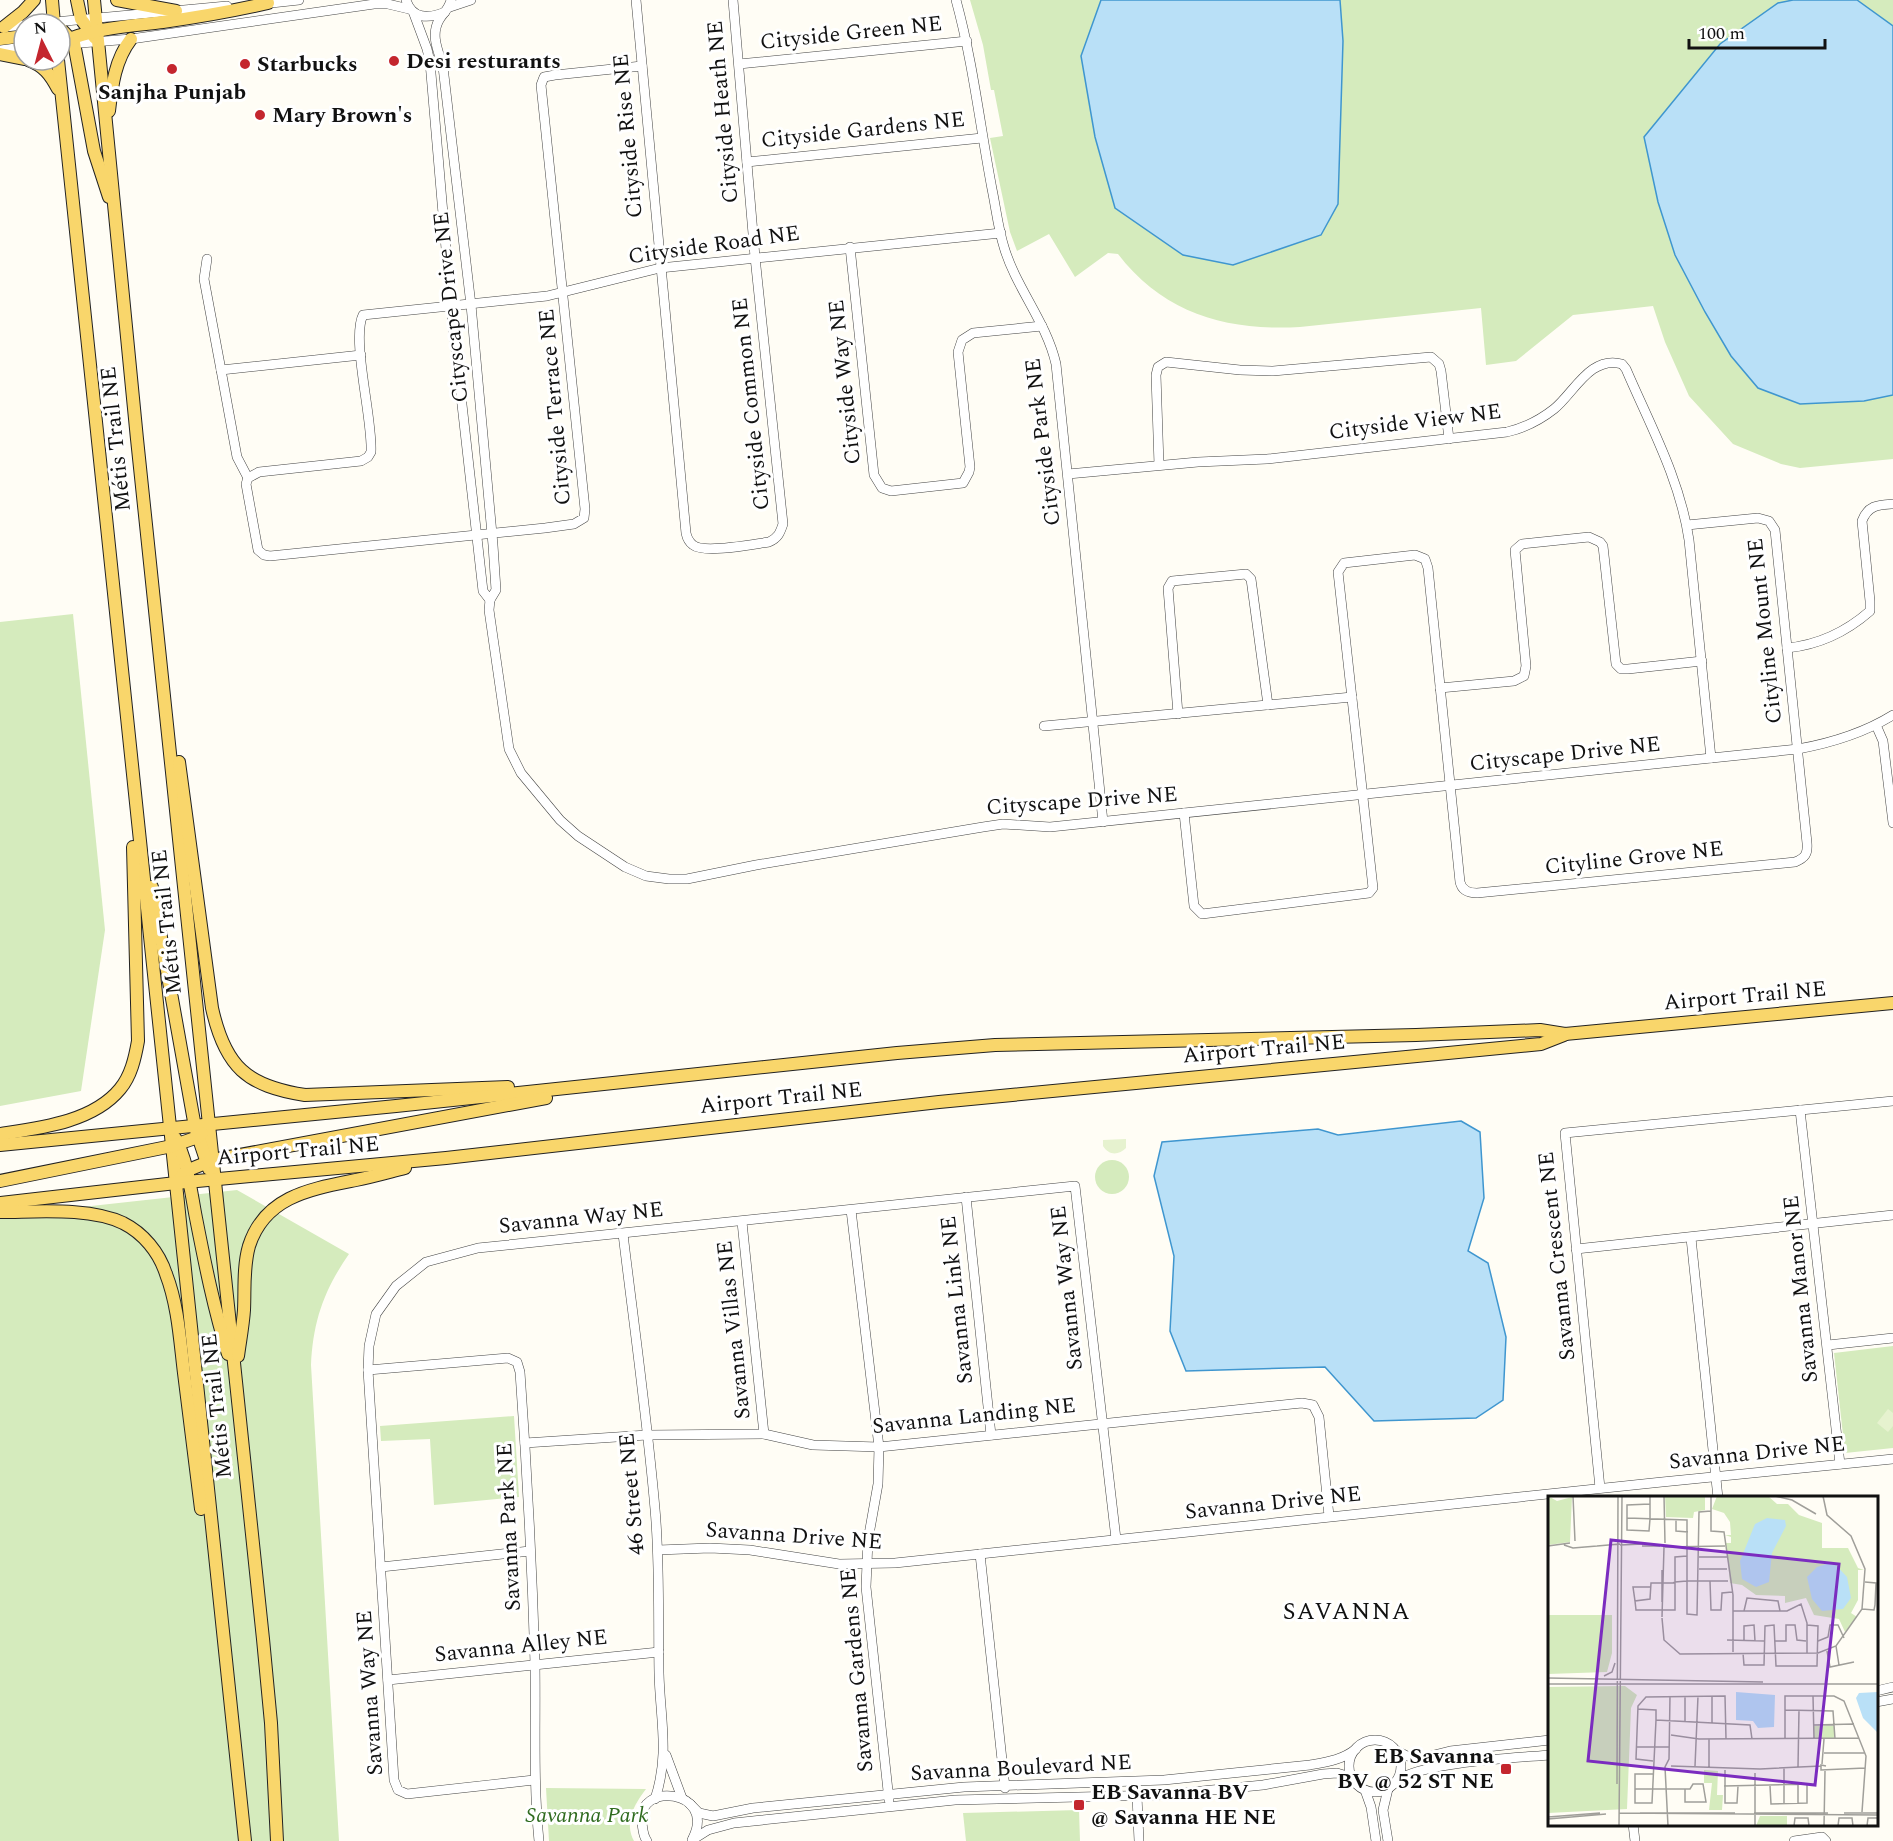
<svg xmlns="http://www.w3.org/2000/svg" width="1893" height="1841" viewBox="0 0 1893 1841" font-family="Spectral,serif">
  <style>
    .green { fill: #d5ebbd }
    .pitch { fill: #e6f2cf }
    .water { fill: #b9e0f7; stroke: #3f96cf; stroke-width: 1.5 }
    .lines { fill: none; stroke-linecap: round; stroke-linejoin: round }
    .minor-casing { stroke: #444; stroke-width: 10 }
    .major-casing { stroke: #222; stroke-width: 14 }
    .minor { stroke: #fff; stroke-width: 9 }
    .major { stroke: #f9d66b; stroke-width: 12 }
    .poi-dot { fill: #c4262e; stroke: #fff; stroke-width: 2 }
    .labels { text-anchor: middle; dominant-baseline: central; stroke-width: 6; stroke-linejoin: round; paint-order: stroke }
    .street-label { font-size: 22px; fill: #111; stroke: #fff }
    .poi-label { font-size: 22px; font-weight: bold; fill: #111; stroke: #fff; text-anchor: start }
    .park-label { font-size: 22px; font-style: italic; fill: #2f6b1f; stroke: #fff }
    .neighbourhood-label { font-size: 24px; letter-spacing: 1.5px; fill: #111; stroke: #fff }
    .inset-road { fill: none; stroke: #a09f9a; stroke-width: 1.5 }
    .view { fill: #7b2cbf; fill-opacity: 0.15; stroke: #7b2cbf; stroke-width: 3 }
    .inset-edge { fill: none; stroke: #111; stroke-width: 3 }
  </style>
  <rect width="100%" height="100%" fill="#fffdf5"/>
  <!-- green -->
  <g class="green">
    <path d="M970 0H1893V459L1800 468 1781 464 1733 444 1689 396 1665 342 1653 306 1573 315 1516 361 1486 365 1481 308 1300 327C1227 331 1164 314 1118 254L1108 253 1075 277 1049 234 1017 251 1010 232 990 138 1003 136 994 90H991L983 45Z"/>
    <path d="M73 614 105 930 81 1091 0 1106V622Z"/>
    <circle cx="1112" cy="1177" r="17"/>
    <path d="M237 1190 349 1254C324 1290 313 1321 311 1365L339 1841H0V1216Z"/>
    <path d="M1893 1346V1448L1845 1453 1834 1353Z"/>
    <path d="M514 1416 519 1497 434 1505 430 1439 381 1441 380 1426Z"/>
    <path d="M546 1788 646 1789C634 1805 624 1822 634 1841H549Z"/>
    <path d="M1079 1810 1080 1841H966L963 1813Z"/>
  </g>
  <!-- pitch -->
  <g class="pitch">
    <path d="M1126 1139V1148C1119 1155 1109 1156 1103 1146V1140Z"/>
    <path d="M1888 1409 1893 1413V1426L1888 1432 1877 1423Z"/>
  </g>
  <!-- water -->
  <g class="water">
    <path d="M1101 0H1340L1343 41 1338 204 1321 235 1233 265 1183 255 1115 208 1095 137 1081 56Z"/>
    <path d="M1793 0H1857L1893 26V395L1864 401 1800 404 1758 388 1731 356 1705 312 1675 255 1658 202 1644 137 1720 44 1778 3Z"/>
    <path d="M1461 1121 1480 1132 1484 1198 1468 1251 1488 1263 1506 1337 1503 1400 1476 1418 1374 1421 1325 1367 1186 1371 1170 1331 1174 1256 1154 1176 1162 1142 1318 1129 1338 1135Z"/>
  </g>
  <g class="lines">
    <defs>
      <g id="minor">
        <path d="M406 0C412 19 428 19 445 12"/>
        <path d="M636 0 686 533C687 538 689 542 693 545 704 554 754 544 769 542 778 538 780 533 783 524L755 257 733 0"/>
        <path d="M956 0C973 62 980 126 992 189 996 208 998 228 1004 247 1016 288 1046 321 1056 364L1103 822"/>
        <path d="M262 4 299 0"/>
        <path d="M450 7 471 0"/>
        <path d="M414 14 427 49 430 62 451 307 483 591 490 600 496 590 493 545 471 305 443 67C439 52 430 36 439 20 443 13 449 9 451 0"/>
        <path d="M33 24 227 6"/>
        <path d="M5 27 24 25"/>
        <path d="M68 44 131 39 374 4H388L409 9"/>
        <path d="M0 50 24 47"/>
        <path d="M739 64 967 41"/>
        <path d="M642 66 555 75 544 77 541 85 585 509 584 518 574 524 545 528 270 556 264 555 258 550 246 484 248 478 259 472 361 461 368 457 371 452C373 420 351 339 363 315L547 296 660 268 1001 233"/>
        <path d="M747 162 982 138"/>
        <path d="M850 247 874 475 882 488 891 491 963 483 969 472 970 467 958 352 962 340 973 333 1042 326"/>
        <path d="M207 259 204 279 221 370"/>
        <path d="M1159 465 1156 375 1158 367 1166 362 1240 370 1273 371 1431 357 1439 364 1441 371 1449 439"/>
        <path d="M1068 474 1198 462 1267 459 1507 432C1524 428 1540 420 1554 409 1574 393 1590 355 1622 364L1626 369C1650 425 1680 479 1689 540L1711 758"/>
        <path d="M248 478 237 457 221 370 361 355"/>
        <path d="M490 600 489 610 509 749 521 773 560 820 578 836 625 867 646 876 669 879H687L756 865 983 827 1003 824 1050 827 1798 749C1831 743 1864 733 1893 715"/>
        <path d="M1787 648C1818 645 1846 632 1870 611V601L1862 521C1868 505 1878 505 1893 504"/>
        <path d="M1440 688 1514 681 1524 676 1526 666 1515 550 1522 544 1589 537 1600 542 1603 546 1616 664 1621 669H1628L1702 661"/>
        <path d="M1178 714 1168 588 1172 581 1246 574 1251 579 1268 705"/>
        <path d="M1876 725 1883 741 1893 823"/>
        <path d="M1044 726 1352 697"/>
        <path d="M1184 813 1194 906 1202 914 1369 893 1373 888 1338 572 1344 563 1415 555 1425 559 1428 568 1460 882C1462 891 1469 893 1477 893L1795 862C1805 858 1808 854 1807 843L1775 530 1769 521 1758 518 1687 525"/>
        <path d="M1800 1110 1840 1464"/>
        <path d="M966 1197 991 1435"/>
        <path d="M851 1210 879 1447 878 1484 868 1540 866 1587 889 1800"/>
        <path d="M742 1222 764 1434"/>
        <path d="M623 1234C634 1325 647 1417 655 1509 660 1563 658 1618 659 1673 660 1718 670 1754 655 1799"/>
        <path d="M1691 1238 1718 1498"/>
        <path d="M1576 1249 1893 1215"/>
        <path d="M1828 1345 1893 1338"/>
        <path d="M368 1370 508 1358 517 1362 520 1372C527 1469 532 1566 535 1663 536 1723 533 1782 539 1841"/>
        <path d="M525 1443 647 1435 764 1434 813 1445 879 1447 1302 1403 1313 1405 1319 1417 1329 1516"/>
        <path d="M1600 1488 1565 1133 1893 1101"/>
        <path d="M658 1550 710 1548 750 1550 839 1564 895 1563 1662 1482 1893 1459"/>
        <path d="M980 1554 1005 1788"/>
        <path d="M381 1567 530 1551"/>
        <path d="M388 1680 659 1652"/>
        <path d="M1876 1691 1893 1687"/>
        <path d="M1876 1702 1893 1699"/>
        <circle cx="1375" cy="1766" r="26"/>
        <path d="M1395 1750 1407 1756 1422 1758 1450 1751 1550 1740"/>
        <path d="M666 1755 682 1798"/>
        <path d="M534 1780 407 1794 398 1790 394 1780 368 1370 369 1346 376 1314 396 1286 426 1262 478 1248 1075 1186 1116 1539"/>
        <path d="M1398 1780C1424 1762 1514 1758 1550 1755"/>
        <path d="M1365 1790 1371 1807 1376 1841"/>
        <path d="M1137 1796 1139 1841"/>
        <path d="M690 1804 699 1813 713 1816 753 1808 964 1787 1164 1780 1310 1765C1327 1762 1342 1760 1356 1749"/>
        <path d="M1633 1824 1635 1841"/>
        <path d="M692 1840 708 1830 734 1823 955 1800 1161 1795 1263 1785 1323 1774 1337 1773 1347 1776 1353 1781"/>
        <path d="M647 1841C643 1836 643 1830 642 1823 635 1781 717 1789 693 1838"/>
        <path d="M1388 1841 1383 1810 1388 1789"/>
        <path d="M1794 1841 1822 1837 1826 1841"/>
      </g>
      <g id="major">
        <path d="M52 0 54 24"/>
        <path d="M77 0 81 19 95 38"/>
        <path d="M94 0 137 439 263 1639 271 1723 277 1841"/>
        <path d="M117 0 176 11"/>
        <path d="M4 27 23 12 34 0"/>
        <path d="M60 28 74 43 94 151 109 197"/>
        <path d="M0 39 24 36"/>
        <path d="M60 43C92 28 129 26 163 22 199 17 233 11 268 3"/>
        <path d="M0 54 24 59"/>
        <path d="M28 60C44 66 50 74 58 89"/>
        <path d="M58 60 245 1841"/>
        <path d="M109 111C112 85 115 60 131 39"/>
        <path d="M179 762 212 1008C225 1067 247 1086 305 1095L508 1087"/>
        <path d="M152 887 195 1127 209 1169"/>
        <path d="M0 1134C40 1128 93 1122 120 1089 131 1076 135 1058 138 1041L133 847"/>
        <path d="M175 1138C188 1161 191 1193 196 1218 205 1264 214 1309 228 1354"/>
        <path d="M0 1145 396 1106 897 1053 995 1045 1416 1035 1540 1030 1565 1034 1893 1003"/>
        <path d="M0 1181 172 1146 198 1137 202 1133"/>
        <path d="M176 1183 186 1171 213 1160 546 1098"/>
        <path d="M0 1203 176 1183 446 1158 939 1102 1541 1044 1564 1035"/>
        <path d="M0 1212C37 1212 89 1207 123 1223 143 1233 159 1252 166 1274 178 1305 180 1340 184 1373 190 1418 195 1464 201 1509"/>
        <path d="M238 1356C240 1341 243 1325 244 1310 245 1289 243 1267 249 1246 265 1196 311 1189 356 1180 372 1177 389 1172 405 1168"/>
      </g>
    </defs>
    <!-- minor casing -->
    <use href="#minor" class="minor-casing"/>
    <!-- major casing -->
    <use href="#major" class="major-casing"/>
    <!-- minor -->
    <use href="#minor" class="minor"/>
    <!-- major -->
    <use href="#major" class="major"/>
  </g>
  <!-- markers -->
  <g class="poi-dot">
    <circle cx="394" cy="61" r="6"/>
    <circle cx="245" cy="64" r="6"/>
    <circle cx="172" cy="69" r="6"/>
    <circle cx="260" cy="115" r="6"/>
    <rect x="1500" y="1763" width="12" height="12" rx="3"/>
    <rect x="1073" y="1799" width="12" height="12" rx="3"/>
  </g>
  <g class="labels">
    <!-- street labels -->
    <g class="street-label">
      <text transform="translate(851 33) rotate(-6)">Cityside Green NE</text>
      <text transform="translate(723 112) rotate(-95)">Cityside Heath NE</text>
      <text transform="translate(863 130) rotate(-6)">Cityside Gardens NE</text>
      <text transform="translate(628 136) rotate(-95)">Cityside Rise NE</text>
      <text transform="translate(714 245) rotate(-8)">Cityside Road NE</text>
      <text transform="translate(451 307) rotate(-96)">Cityscape Drive NE</text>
      <text transform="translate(845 382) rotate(-96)">Cityside Way NE</text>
      <text transform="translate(751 404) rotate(-96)">Cityside Common NE</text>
      <text transform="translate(555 407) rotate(-95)">Cityside Terrace NE</text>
      <text transform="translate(1415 422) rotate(-7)">Cityside View NE</text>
      <text transform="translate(116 439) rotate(-96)">Métis Trail NE</text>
      <text transform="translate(1043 442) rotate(-97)">Cityside Park NE</text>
      <text transform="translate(1765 631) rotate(-96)">Cityline Mount NE</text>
      <text transform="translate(1565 754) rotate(-6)">Cityscape Drive NE</text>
      <text transform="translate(1082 801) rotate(-4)">Cityscape Drive NE</text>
      <text transform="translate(1634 858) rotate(-6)">Cityline Grove NE</text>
      <text transform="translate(167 922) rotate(-96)">Métis Trail NE</text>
      <text transform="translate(1745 996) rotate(-5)">Airport Trail NE</text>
      <text transform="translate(1264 1049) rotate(-5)">Airport Trail NE</text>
      <text transform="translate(781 1098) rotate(-6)">Airport Trail NE</text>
      <text transform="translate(298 1151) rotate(-5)">Airport Trail NE</text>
      <text transform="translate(581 1218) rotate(-6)">Savanna Way NE</text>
      <text transform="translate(1557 1256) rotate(-96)">Savanna Crescent NE</text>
      <text transform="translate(1067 1288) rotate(-96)">Savanna Way NE</text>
      <text transform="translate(1801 1289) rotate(-96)">Savanna Manor NE</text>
      <text transform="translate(957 1300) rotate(-96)">Savanna Link NE</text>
      <text transform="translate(734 1330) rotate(-96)">Savanna Villas NE</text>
      <text transform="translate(217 1406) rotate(-96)">Métis Trail NE</text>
      <text transform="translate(974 1416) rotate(-6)">Savanna Landing NE</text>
      <text transform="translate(1757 1453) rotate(-6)">Savanna Drive NE</text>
      <text transform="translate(632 1494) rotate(-95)">46 Street NE</text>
      <text transform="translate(1273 1503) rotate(-6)">Savanna Drive NE</text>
      <text transform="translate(509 1527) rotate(-93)">Savanna Park NE</text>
      <text transform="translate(794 1536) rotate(4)">Savanna Drive NE</text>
      <text transform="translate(521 1646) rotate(-6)">Savanna Alley NE</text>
      <text transform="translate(857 1670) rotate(-95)">Savanna Gardens NE</text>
      <text transform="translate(370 1693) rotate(-94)">Savanna Way NE</text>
      <text transform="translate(1021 1768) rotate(-3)">Savanna Boulevard NE</text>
    </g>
    <!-- poi labels -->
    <g class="poi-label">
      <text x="406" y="61">Desi resturants</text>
      <text x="257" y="64">Starbucks</text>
      <text x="172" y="92" text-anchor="middle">Sanjha Punjab</text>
      <text x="272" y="115">Mary Brown's</text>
      <text x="1494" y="1756" text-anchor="end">EB Savanna<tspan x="1494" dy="25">BV @ 52 ST NE</tspan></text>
      <text x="1091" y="1792">EB Savanna BV<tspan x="1091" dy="25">@ Savanna HE NE</tspan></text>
    </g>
    <!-- park labels -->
    <g class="park-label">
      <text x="587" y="1815">Savanna Park</text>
    </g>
    <!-- neighbourhood labels -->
    <g class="neighbourhood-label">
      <text x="1347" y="1612">SAVANNA</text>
    </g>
  </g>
  <!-- overview -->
  <g transform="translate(1548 1496)">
    <rect width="330" height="330" fill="#fffdf5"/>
    <path d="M0 0 9 5 24 1 22 46 0 49ZM117 0H157V14L146 16 145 22 118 21ZM169 0H220L229 8H240L251 19 274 27V52H300L310 72 316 74H310V104L303 117 309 121 297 136 291 123 266 119 258 102 237 107V100L208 99 194 89 182 87 178 47H183V41L177 39H183L182 26 176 17 164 13ZM0 119H64V157L59 176 0 178ZM77 190 89 199 83 212 79 313 0 317V191ZM266 230H286V242H266ZM156 274 170 275 169 299H175L174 314H161L164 287H156ZM212 320H239V330H208Z" fill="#d5ebbd"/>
    <path d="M219 22 237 24 238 30 224 57 221 86 208 91 194 83 192 65 207 28ZM285 66 299 81 303 102 295 113 274 115 264 103 259 81 269 71ZM188 196 227 199 226 231 210 232 205 225 188 224ZM330 196V237L315 222 308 202 311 197Z" fill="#b9e0f7"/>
    <path class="inset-road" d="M25 0 27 45M102 0V23L101 35 79 34V9L102 8M116 0 117 47M163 0V35L176 36 185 99V156M227 0 244 4 268 18M79 22 139 24V118L149 119 151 16 163 15M128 23V35L140 36M16 49 25 52 49 50M72 49 95 48M0 50 22 47M49 50 72 48M94 50H112M117 51 177 50M139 60 127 61V114H88L87 105 102 103 103 87H125L127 86 139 85H180M151 61H179M151 73H179M162 85 163 114H173L174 97 184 96M87 105 85 91H102M114 106V74M314 113 326 114 327 109 328 87 317 86M185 115H239L253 108 259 127V157M196 115 199 102 230 105 232 115M114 121 116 51M114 122 116 144 132 158 270 157 288 150 314 113 317 73 303 40 279 19 275 0M179 144 217 145M196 145V130L206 129 207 145M227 145H238V129H247L249 144 258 145M270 145 280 141 282 129H290L296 142M288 150 291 169M279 155 282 171 306 166M195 157 196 169H216L217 130 226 129 228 170H269L270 130 259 129M56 180 64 176 67 167M0 182 215 186M0 188H330M164 200V228M265 200 266 243M137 201V226M90 213 108 214V224L104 307H87V278H105M237 214 285 215 287 243M108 224 202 229 204 243M266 229 306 228M123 239 151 243 311 242M161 243V271M237 243V200H286L296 205 318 260 314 316M89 251H121M276 257H317M105 265 88 263 90 210 98 201 177 200 178 243M274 268 276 243M123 270 212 273 273 270M147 270 150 200M278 270 273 269V274L317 272M250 271 251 214M177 274V307H189L190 290M69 288 70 0M250 288V307M176 290 259 288V307L223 308 222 290M87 293H142L145 288H155L158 306H137V293M236 308V272M71 317 330 319M92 317H187M206 317H280M296 317H330M0 321 52 317M0 323 58 318M71 330 74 0M120 330 117 271 121 263 122 200M207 330V277M246 330 247 322H260L261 330M276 330 277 275M290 330 291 322H304L305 330M319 330 320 322H330"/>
    <path class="view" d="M63 44 291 68 267 289 40 265Z"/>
    <rect width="330" height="330" class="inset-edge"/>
  </g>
  <!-- north arrow -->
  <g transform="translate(42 42) rotate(354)"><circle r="28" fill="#ffffff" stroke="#a0a0a0" stroke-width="1.5"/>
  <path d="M0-4.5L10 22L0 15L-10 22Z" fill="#c4262e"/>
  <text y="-9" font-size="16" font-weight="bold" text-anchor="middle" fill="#111111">N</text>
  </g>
  <!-- scale -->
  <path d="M1689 39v9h136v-9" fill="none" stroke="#111111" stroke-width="3"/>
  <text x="1698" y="39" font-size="18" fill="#111111" stroke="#ffffff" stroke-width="4.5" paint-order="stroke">100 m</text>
</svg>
